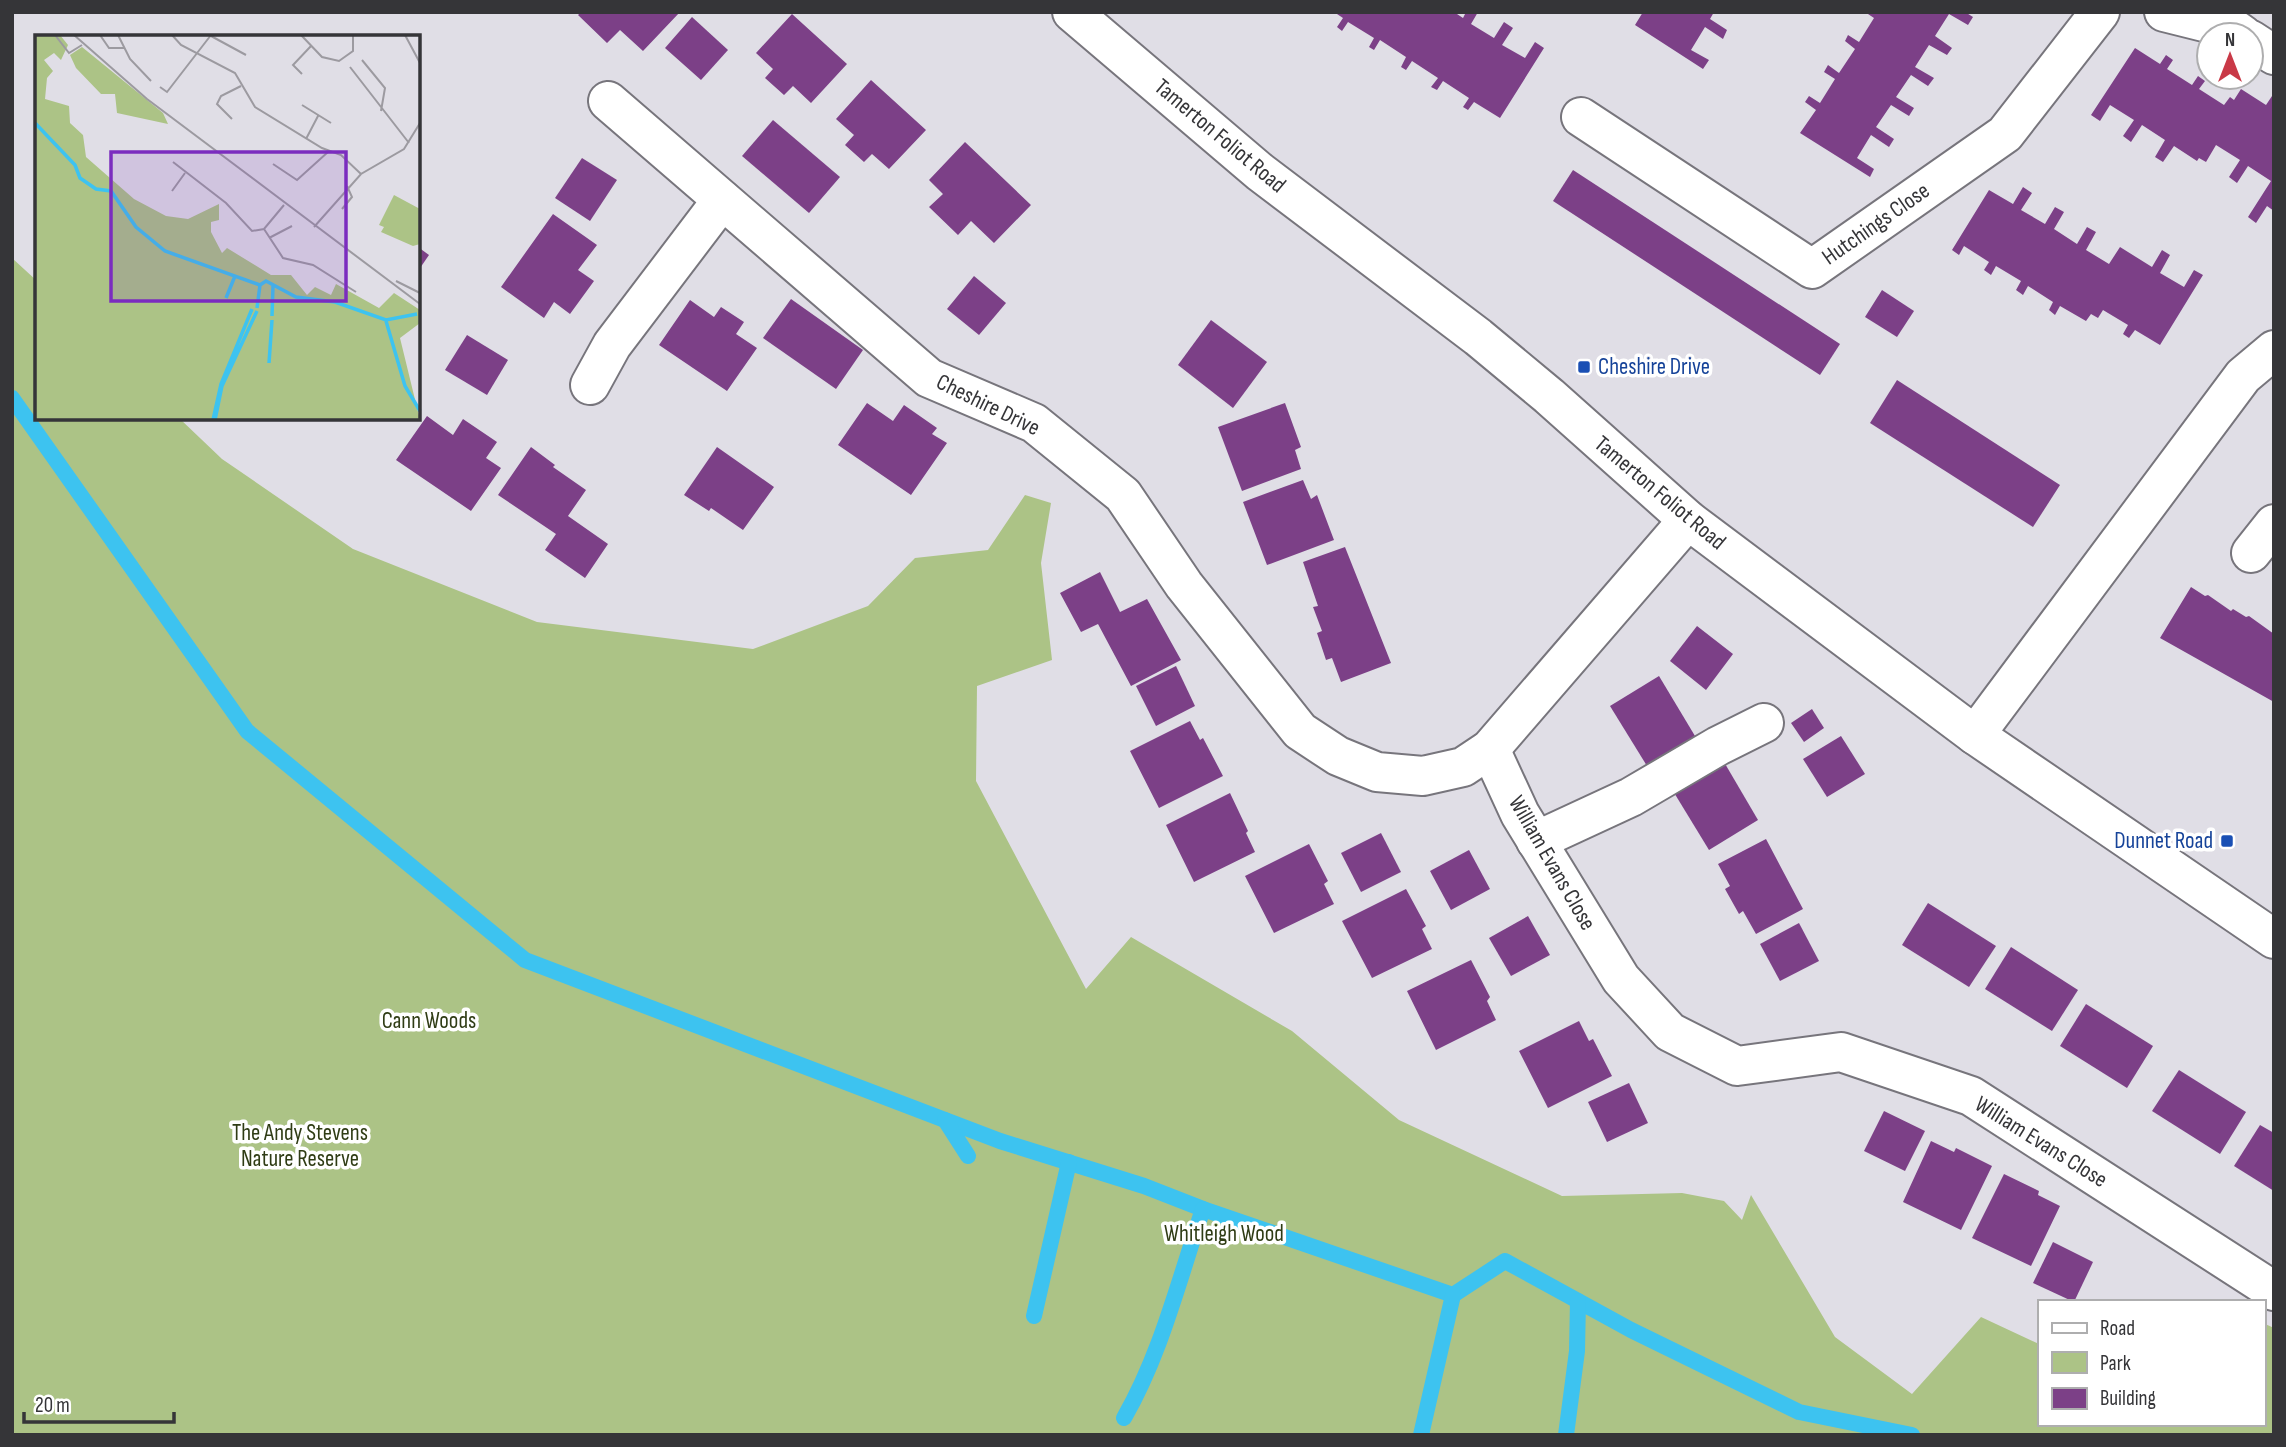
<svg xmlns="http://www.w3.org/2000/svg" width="2286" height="1447" viewBox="0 0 2286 1447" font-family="'Sofia Sans Condensed',sans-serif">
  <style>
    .green { fill: #acc386 }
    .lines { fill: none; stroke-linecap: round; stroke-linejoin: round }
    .stream { stroke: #3dc3f0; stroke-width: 16 }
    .building { fill: #7c4087 }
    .minor-casing { stroke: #77757c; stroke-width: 42 }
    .major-casing { stroke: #77757c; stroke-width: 42 }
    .minor { stroke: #fff; stroke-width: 38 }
    .major { stroke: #fff; stroke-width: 38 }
    .transit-dot { fill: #1a4fb4; stroke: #fff; stroke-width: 2.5 }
    .labels { text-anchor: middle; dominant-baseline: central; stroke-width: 7; stroke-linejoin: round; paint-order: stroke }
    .street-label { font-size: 23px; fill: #353538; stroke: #fff }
    .transit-label { font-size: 23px; fill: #164399; stroke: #fff; text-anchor: start }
    .park-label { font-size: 23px; fill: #2f3c15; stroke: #fff }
    .inset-river { fill: none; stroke: #3dc3f0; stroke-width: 3.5 }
    .inset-road { fill: none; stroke: #9c9aa0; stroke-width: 2 }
    .view { fill: #7b2cbf; fill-opacity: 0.15; stroke: #7b2cbf; stroke-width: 3.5 }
    .inset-edge { fill: none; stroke: #353538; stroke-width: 3.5 }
  </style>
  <rect width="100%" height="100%" fill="#e0dee6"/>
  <!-- green -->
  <path class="green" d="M12 258 37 281V418H179L222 459 353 549 537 622 753 649 868 606 915 558 988 550 1025 495 1051 503 1041 563 1052 660 977 686 976 781 1086 989 1131 937 1292 1031 1399 1120 1562 1196 1682 1193 1724 1201 1742 1220 1751 1195 1835 1337 1912 1394 1981 1317 2039 1344V1424H2263V1323L2274 1328V1435H12Z"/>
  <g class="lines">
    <!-- stream -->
    <g class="stream">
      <path d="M12 398 247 731 525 960 1000 1141 1144 1186 1203 1209 1453 1295 1505 1261 1631 1330 1799 1412 1912 1435"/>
      <path d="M945 1120 968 1156"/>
      <path d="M1034 1316 1069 1162"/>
      <path d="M1124 1418C1161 1354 1179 1279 1203 1209"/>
      <path d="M1421 1435 1453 1295"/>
      <path d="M1566 1435 1577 1351 1578 1301"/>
    </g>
  </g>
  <!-- building -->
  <g class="building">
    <path d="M581 12H680L643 51 620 30 607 43 578 15Z"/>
    <path d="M1334 12H1454L1463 18 1466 12H1478L1471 24 1494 38 1504 22 1513 28 1502 45 1525 58 1535 42 1544 48 1500 118 1474 102 1468 110 1463 107 1469 98 1443 81 1437 90 1431 87 1438 78 1412 61 1406 70 1401 67 1406 57 1380 40 1374 50 1369 47 1374 38 1348 22 1342 31 1337 27 1343 18Z"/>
    <path d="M1643 12H1714L1710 19 1727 30 1723 39 1705 27 1691 50 1709 60 1703 69 1635 25Z"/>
    <path d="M1865 12H1965L1973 17 1968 25 1949 14 1935 36 1952 48 1947 55 1929 45 1915 67 1934 78 1928 86 1911 75 1896 97 1914 108 1909 116 1891 105 1876 127 1894 139 1889 147 1871 135 1857 158 1874 169 1870 177 1800 133 1816 110 1805 102 1809 96 1820 103 1835 79 1824 72 1828 65 1839 73 1855 49 1845 41 1848 35 1859 42 1874 18Z"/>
    <path d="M792 14 847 64 811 103 793 86 784 95 765 78 773 69 756 53Z"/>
    <path d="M692 17 728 50 701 80 665 48Z"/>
    <path d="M2135 48 2160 64 2166 55 2173 60 2167 69 2192 85 2198 76 2205 81 2199 89 2224 105 2230 97 2234 100 2241 89 2266 105 2272 96 2274 98V211L2267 206 2256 223 2248 217 2271 181 2248 166 2237 183 2229 177 2240 160 2216 145 2206 162 2199 158 2197 161 2174 146 2163 162 2155 157 2165 140 2142 125 2131 142 2123 136 2134 120 2110 105 2100 121 2091 115Z"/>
    <path d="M871 80 926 130 889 169 872 154 864 162 845 145 854 135 836 119Z"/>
    <path d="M773 120 840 177 809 213 742 156Z"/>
    <path d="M965 142 1031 205 994 243 971 221 958 235 929 207 943 194 929 180Z"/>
    <path d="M582 158 617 180 590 221 555 198Z"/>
    <path d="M1573 170 1840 344 1820 375 1553 201Z"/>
    <path d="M2023 187 2032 193 2021 210 2045 224 2055 207 2064 212 2054 229 2077 244 2087 227 2096 232 2086 250 2109 264 2120 247 2152 267 2162 250 2170 255 2160 273 2184 287 2194 270 2203 275 2160 345 2135 330 2129 338 2123 334 2128 325 2103 310 2098 318 2091 314 2086 321 2060 306 2055 315 2049 310 2053 302 2028 286 2023 295 2016 290 2021 281 1996 266 1991 275 1984 270 1989 262 1964 246 1959 255 1952 250 1989 190 2013 204Z"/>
    <path d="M553 214 597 245 578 270 594 281 570 314 554 302 544 318 501 287Z"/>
    <path d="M418 247 429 255 418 271Z"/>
    <path d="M974 276 1006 303 979 335 947 309Z"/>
    <path d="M1882 290 1914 311 1897 337 1865 317Z"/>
    <path d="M791 299 863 350 836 389 763 338Z"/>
    <path d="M690 300 714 317 721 307 744 322 736 334 757 348 727 391 659 345Z"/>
    <path d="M1211 320 1267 362 1233 408 1178 365Z"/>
    <path d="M467 335 508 360 487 395 445 370Z"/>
    <path d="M1897 380 2060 485 2033 527 1870 423Z"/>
    <path d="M867 403 893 421 904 405 937 428 932 434 947 443 911 495 838 445Z"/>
    <path d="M1285 403 1301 447 1295 450 1301 469 1242 491 1218 427Z"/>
    <path d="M427 416 453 435 463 419 497 442 486 458 501 468 471 511 396 460Z"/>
    <path d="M531 447 555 465 553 467 586 490 568 516 608 544 585 578 545 550 556 534 498 495Z"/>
    <path d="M717 447 774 487 743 530 711 508 709 511 684 495Z"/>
    <path d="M1303 480 1311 499 1317 495 1334 540 1267 565 1243 502Z"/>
    <path d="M1345 547 1391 663 1341 682 1332 658 1326 660 1317 633 1322 631 1313 607 1318 606 1303 562Z"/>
    <path d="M1100 572 1120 612 1147 599 1181 660 1131 686 1098 624 1081 632 1060 593Z"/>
    <path d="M2191 587 2205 596 2208 595 2231 611 2233 609 2246 617 2249 616 2274 634V702L2160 638Z"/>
    <path d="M1697 626 1733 654 1706 690 1670 661Z"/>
    <path d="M1176 666 1195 706 1156 726 1136 686Z"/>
    <path d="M1659 676 1695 736 1647 766 1610 706Z"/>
    <path d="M1812 709 1824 728 1804 742 1791 723Z"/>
    <path d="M1190 721 1200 740 1203 738 1223 776 1159 808 1130 751Z"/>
    <path d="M1841 736 1865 774 1827 797 1803 759Z"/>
    <path d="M1724 762 1758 820 1709 850 1673 791Z"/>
    <path d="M1230 793 1248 831 1246 833 1255 852 1194 882 1166 825Z"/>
    <path d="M1381 833 1401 872 1361 892 1341 853Z"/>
    <path d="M1766 839 1803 909 1756 934 1743 911 1739 914 1725 889 1730 886 1718 864Z"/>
    <path d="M1309 844 1328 881 1324 884 1334 904 1274 933 1245 876Z"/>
    <path d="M1469 850 1490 889 1451 910 1430 871Z"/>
    <path d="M1406 889 1426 926 1422 929 1432 949 1372 978 1342 921Z"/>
    <path d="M1928 903 1996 946 1969 987 1902 945Z"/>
    <path d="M1528 916 1550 955 1511 976 1489 938Z"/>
    <path d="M1799 923 1819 961 1780 981 1760 944Z"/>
    <path d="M2011 947 2078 990 2052 1031 1985 989Z"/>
    <path d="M1471 960 1490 997 1487 1001 1496 1020 1436 1050 1407 991Z"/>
    <path d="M2086 1004 2153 1046 2127 1088 2060 1046Z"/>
    <path d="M1579 1021 1589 1041 1593 1039 1612 1076 1548 1108 1519 1051Z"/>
    <path d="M2179 1070 2246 1112 2220 1154 2152 1111Z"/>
    <path d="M1629 1083 1648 1123 1607 1142 1588 1102Z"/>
    <path d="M1884 1111 1925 1131 1905 1171 1864 1151Z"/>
    <path d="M2260 1125 2274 1133V1191L2234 1166Z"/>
    <path d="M1931 1141 1954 1152 1956 1148 1992 1166 1961 1230 1903 1202Z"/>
    <path d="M2004 1174 2039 1191 2038 1195 2060 1206 2031 1266 1972 1238Z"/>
    <path d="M2053 1242 2093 1262 2074 1302 2033 1283Z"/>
  </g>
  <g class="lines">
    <defs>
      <g id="minor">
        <path d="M2164 12 2236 30 2243 35"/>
        <path d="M2251 40 2274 55"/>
        <path d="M608 101 929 378 1034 423 1123 495 1184 585 1300 731 1338 756 1377 772 1423 776 1463 767 1490 749 1688 520"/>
        <path d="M1581 117 1812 269 2005 134 2100 12"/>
        <path d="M590 385 612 345 722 200"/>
        <path d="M2251 553 2274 524"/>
        <path d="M1975 735 2243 376 2274 350"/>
        <path d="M1490 749 1520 814 1621 979 1670 1032 1737 1066 1841 1052 1971 1096 2274 1291"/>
        <path d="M1536 841 1631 797 1718 746 1764 723"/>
      </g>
      <path id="major" d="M1072 12 1260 172 1478 337 1549 396 1688 520 1975 735 2274 939"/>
    </defs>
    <!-- minor casing -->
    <use href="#minor" class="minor-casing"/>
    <!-- major casing -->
    <use href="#major" class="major-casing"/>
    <!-- minor -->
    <use href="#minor" class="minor"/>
    <!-- major -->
    <use href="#major" class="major"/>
  </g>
  <!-- markers -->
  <g class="transit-dot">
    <rect x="1577" y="360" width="14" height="14" rx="3.5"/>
    <rect x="2220" y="834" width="14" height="14" rx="3.5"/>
  </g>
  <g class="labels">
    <!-- street labels -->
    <g class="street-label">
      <text transform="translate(1220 136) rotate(40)">Tamerton Foliot Road</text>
      <text transform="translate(1876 224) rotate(-35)">Hutchings Close</text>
      <text transform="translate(988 405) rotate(26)">Cheshire Drive</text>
      <text transform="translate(1660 493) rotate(40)">Tamerton Foliot Road</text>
      <text transform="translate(1552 863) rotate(60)">William Evans Close</text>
      <text transform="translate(2041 1142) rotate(32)">William Evans Close</text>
    </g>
    <!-- transit labels -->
    <g class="transit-label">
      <text x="1598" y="367">Cheshire Drive</text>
      <text x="2213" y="841" text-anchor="end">Dunnet Road</text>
    </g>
    <!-- park labels -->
    <g class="park-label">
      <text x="429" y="1021">Cann Woods</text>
      <text x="300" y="1133">The Andy Stevens<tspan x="300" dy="26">Nature Reserve</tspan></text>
      <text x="1224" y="1234">Whitleigh Wood</text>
    </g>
  </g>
  <!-- overview -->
  <g transform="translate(35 35)">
    <rect width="385" height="385" fill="#e0dee6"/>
    <path d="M0 0H25L33 10 26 25 19 18 9 25 18 36 12 43 10 64 34 71 35 88 48 100 51 122 99 164 131 181 153 184 184 169V185L176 187V197L187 218 192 213 236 240H256L272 260 280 252 296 260 301 249 344 273 359 258 385 275V288L365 303 385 385H0ZM47 12 128 78 133 89 82 78 80 59H66L41 33 35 20ZM359 160 385 174V209L378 211 346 197 349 192 344 190Z" fill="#acc386"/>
    <path class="inset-river" d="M0 88 40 130 45 143 61 154 76 156 101 192 130 216 225 250 231 246 261 262 300 267 351 285 382 279M191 263 200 241M222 273 225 250M237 281 238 251M351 286 370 351 385 376M234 328 237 285M178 385 186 349 217 274M180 385 187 351 222 276"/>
    <path class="inset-road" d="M20 0 34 18 47 10M39 0 112 64 385 269M65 0 74 13H89M83 0 95 24 116 46M137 0 146 10 200 38 220 72 287 113 306 120 326 139M266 0 287 22 304 26 318 16V0M370 0 385 28M176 1 211 20M327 25 350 53 346 76M315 32 374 108M267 39 258 30 276 11M125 52 132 57 176 0M267 70 296 88M197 84 182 69 186 61 206 51M271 104 283 81M138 127 191 168 217 196 229 194 249 170M238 129 262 145 293 117M137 156 150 138M307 174 317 162 312 151M279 192 326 139 369 114 385 88M229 194 248 223 278 230 321 257M234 203 257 191M361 246 385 258"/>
    <path class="view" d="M76 117H311V266H76Z"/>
    <rect width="385" height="385" class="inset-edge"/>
  </g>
  <!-- border -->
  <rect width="2286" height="1447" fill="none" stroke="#353538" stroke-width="28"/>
  <!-- legend -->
  <rect x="2038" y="1300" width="228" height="126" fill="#ffffff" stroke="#aeaeaf" stroke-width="2"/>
  <rect x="2052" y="1323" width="35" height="10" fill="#ffffff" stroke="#aeaeaf" stroke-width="2"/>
  <text x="2100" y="1335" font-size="21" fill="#353538">Road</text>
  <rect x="2052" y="1352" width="35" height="21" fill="#acc386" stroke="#aeaeaf" stroke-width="2"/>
  <text x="2100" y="1370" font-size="21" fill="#353538">Park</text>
  <rect x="2052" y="1388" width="35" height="21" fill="#7c4087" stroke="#aeaeaf" stroke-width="2"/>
  <text x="2100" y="1405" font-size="21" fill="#353538">Building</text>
  <!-- north arrow -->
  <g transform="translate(2230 56)"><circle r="33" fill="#ffffff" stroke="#aeaeaf" stroke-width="2"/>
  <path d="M0-5L12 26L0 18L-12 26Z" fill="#c93947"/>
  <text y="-10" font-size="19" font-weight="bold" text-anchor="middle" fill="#353538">N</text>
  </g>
  <!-- scale -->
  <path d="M24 1412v10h150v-10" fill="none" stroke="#353538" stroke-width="3.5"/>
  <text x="35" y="1412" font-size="21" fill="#353538" stroke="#ffffff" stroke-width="5" paint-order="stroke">20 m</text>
</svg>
